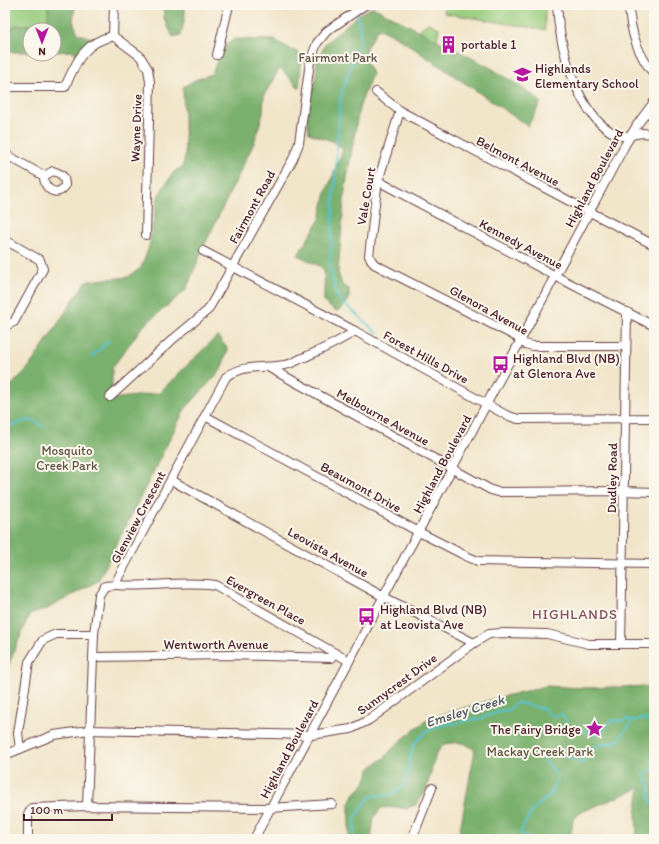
<svg xmlns="http://www.w3.org/2000/svg" width="659" height="844" viewBox="0 0 659 844" font-family="Itim,sans-serif">
  <style>
    .green { fill: #98cd7e; stroke: #717654 }
    .forest { fill: #7ab06d; stroke: #62684c }
    .lines { fill: none; stroke-linecap: round; stroke-linejoin: round }
    .stream { stroke: #56c3cf; stroke-width: 2 }
    .minor-casing { stroke: #633d43; stroke-width: 10 }
    .minor { stroke: #fff; stroke-width: 8 }
    .labels { text-anchor: middle; dominant-baseline: central; stroke-width: 4; stroke-linejoin: round; paint-order: stroke }
    .poi-label { font-size: 13px; fill: #4a1f2b; stroke: #fbf7ec; text-anchor: start }
    .park-label { font-size: 13px; fill: #615344; stroke: #fbf7ec }
    .street-label { font-size: 13px; fill: #4a1f2b; stroke: #fbf7ec }
    .neighbourhood-label { font-size: 14px; letter-spacing: 1px; fill: #814f5e; stroke: #fbf7ec }
    .water-label { font-size: 14px; font-style: italic; fill: #4e5864; stroke: #fbf7ec }
  </style>
  <rect width="100%" height="100%" fill="#fbf7ec"/>
  <filter id="ink" filterUnits="userSpaceOnUse"><feTurbulence type="fractalNoise" baseFrequency=".025" numOctaves="2"/><feDisplacementMap in="SourceGraphic" scale="8" xChannelSelector="R" yChannelSelector="G"/><feConvolveMatrix kernelMatrix="1 2 1 2 8 2 1 2 1" color-interpolation-filters="sRGB"/></filter>
  <filter id="wash" filterUnits="userSpaceOnUse"><feTurbulence type="fractalNoise" baseFrequency=".012" numOctaves="4" result="noise"/><feDisplacementMap in="SourceGraphic" scale="16" xChannelSelector="R" yChannelSelector="G"/><feGaussianBlur stdDeviation="0.9" result="paint"/><feColorMatrix in="noise" values="0 0 0 0 0 0 0 0 0 0 0 0 0 0 0 0 0 1.4 0 .05"/><feComposite in="paint" operator="in"/></filter>
  <g filter="url(#wash)">
    <rect width="100%" height="100%" fill="#f1e5c9"/>
    <!-- green -->
    <g class="green">
      <path d="M5 5H55L54 43V30H30L5 43Z"/>
      <path d="M445 5H545V30L444 13Z"/>
      <path d="M428 23 439 28 437 40 422 34 420 29Z"/>
    </g>
    <!-- forest -->
    <g class="forest">
      <path d="M48 5H75L73 21 78 34 93 38 79 56 72 51 54 52V30H30V52H5V35L9 33 15 25H40L48 18Z"/>
      <path d="M163 5H185V16L181 35 173 37 164 18Z"/>
      <path d="M373 7 491 68 530 93 541 102 528 126 397 37 378 28 366 48 365 59 372 74 359 108 345 190 338 272 342 285 349 289V298L342 309 335 311 324 302C323 290 326 279 323 268L298 255 320 219 326 192 338 164 343 148 332 141 309 133 307 117 316 77 317 59 326 43 359 14Z"/>
      <path d="M234 39 275 40 292 50 302 54 299 88 280 68 264 95 263 113 254 143 203 248 186 290 142 327 112 368V399L159 393 217 336 228 349 221 370 185 409 98 581 47 609 29 615 5 674V392L29 367 86 281 128 277 141 268 149 247 158 196 174 172 178 169 182 168 185 157 183 87 195 80 212 74 222 48Z"/>
      <path d="M546 686 582 688 654 686V839H637L636 813 640 788 581 812 573 820 570 839H457L460 829 475 750C463 741 458 742 444 744L436 754 426 790 417 804 406 809 396 807 381 808 374 818 371 839H349V804L355 793 365 783 371 767 384 758 398 743 428 719 497 698Z"/>
    </g>
    <g class="lines">
      <!-- stream -->
      <g class="stream">
        <path d="M288 6V5"/>
        <path d="M357 13 361 37 340 98 330 267 337 297 377 333"/>
        <path d="M91 357 109 341"/>
        <path d="M5 424 14 425 24 421H34L44 427"/>
        <path d="M654 759 652 762 654 765"/>
        <path d="M654 768 646 773 644 777 650 787C650 793 647 799 654 803"/>
        <path d="M352 839 355 828V818L367 800 370 797 377 795 382 796 393 794 404 786 407 777 412 749 414 744 426 731 450 723 454 724 469 720 483 718 501 710 507 711 516 703H519L545 709 549 715 555 716 561 714C567 718 565 726 571 729 574 730 577 728 580 729 583 729 585 733 589 733 596 736 605 734 606 725L613 720 622 721 627 719 632 721"/>
        <path d="M529 839 521 833 523 826 534 809 544 800 550 796 558 777C555 769 546 766 544 758 551 741 573 764 584 763L585 756 591 748 604 744 612 743 619 740 632 721 641 719 654 720"/>
      </g>
    </g>
  </g>
  <g filter="url(#ink)">
    <g class="lines">
      <defs>
        <g id="minor">
          <path d="M557 5C559 44 577 119 618 135 625 138 634 134 642 133 646 133 650 134 654 134"/>
          <path d="M629 5C630 31 637 54 654 74"/>
          <path d="M113 36 140 56 148 69 150 82 146 235"/>
          <path d="M113 36 114 5"/>
          <path d="M217 55 229 5"/>
          <path d="M5 87H65C76 62 84 42 113 36"/>
          <path d="M376 92 400 111 590 212 654 245"/>
          <path d="M400 111 378 181 376 195 369 256 374 264 515 336 525 344 533 346H626"/>
          <path d="M5 154 44 176"/>
          <path d="M53 171C62 174 65 176 65 186 57 198 43 189 44 176Z"/>
          <path d="M378 181 561 279 654 326"/>
          <path d="M5 240 40 260 43 269 14 322 5 326"/>
          <path d="M203 251 355 331 506 415 518 419 650 418 654 416"/>
          <path d="M268 367 491 490 498 492 624 491 654 492"/>
          <path d="M110 397 172 340 208 310 293 159 299 143 310 62 317 43 327 31 365 5"/>
          <path d="M205 416 419 532 468 557 478 561 654 564"/>
          <path d="M171 480 384 597 474 643"/>
          <path d="M116 585C149 588 182 580 215 585L349 661"/>
          <path d="M621 644 627 312"/>
          <path d="M94 657 231 655 331 658 335 653"/>
          <path d="M20 749 18 733 29 662 43 640 56 634H94"/>
          <path d="M5 755 54 735 89 730 311 735 351 729 369 720 474 643 489 634 501 633 547 634 589 644H654"/>
          <path d="M87 806 94 634 99 595 105 586 116 585 118 578 226 377C246 363 262 369 285 365 292 364 299 359 305 357 323 349 339 342 355 331"/>
          <path d="M28 839V814L32 808 87 806 270 808 332 804"/>
          <path d="M254 839 625 145 637 125 654 102"/>
          <path d="M412 839 432 788"/>
        </g>
      </defs>
      <!-- minor casing -->
      <use href="#minor" class="minor-casing"/>
      <!-- minor -->
      <use href="#minor" class="minor"/>
    </g>
  </g>
  <!-- icons -->
  <defs>
    <symbol id="building-bare" viewBox="-9 -9 18 18"><path d="M-4-6H4V6H1V3H-1V6H-4ZM-2.5-4.3h1.7v1.8h-1.7ZM.8-4.3h1.7v1.8H.8ZM-2.5-1h1.7V.8h-1.7ZM.8-1h1.7V.8H.8Z" fill="#b5179e" stroke="#fbf7ec" stroke-width="2.5" paint-order="stroke"/></symbol>
    <symbol id="school-bare" viewBox="-9 -9 18 18"><path d="M0-5L7-2L0 1L-7-2ZM-4 1L0 2.5L4 1V4Q0 6-4 4Z" fill="#b5179e" stroke="#fbf7ec" stroke-width="2.5" paint-order="stroke"/></symbol>
    <symbol id="bus-bare" viewBox="-9 -9 18 18"><path d="M-5-6H5V4H4V6H2V4H-2V6H-4V4H-5ZM-3.5-4V0h7V-4ZM-3.5 1.2v1.5H-2V1.2ZM2 1.2v1.5H3.5V1.2Z" fill="#b5179e" stroke="#fbf7ec" stroke-width="2.5" paint-order="stroke"/></symbol>
    <symbol id="sight-bare" viewBox="-9 -9 18 18"><path d="M0-6L1.8-2.2L6-1.7L2.9 1.2L3.7 5.4L0 3.3L-3.7 5.4L-2.9 1.2L-6-1.7L-1.8-2.2Z" fill="#b5179e" stroke="#fbf7ec" stroke-width="2.5" paint-order="stroke"/></symbol>
  </defs>
  <g fill-rule="evenodd">
    <use href="#building-bare" x="436" y="32" width="25" height="25"/>
    <use href="#school-bare" x="510" y="62" width="25" height="25"/>
    <use href="#bus-bare" x="488" y="352" width="25" height="25"/>
    <use href="#bus-bare" x="354" y="604" width="25" height="25"/>
    <use href="#sight-bare" x="582" y="716" width="25" height="25"/>
  </g>
  <g class="labels">
    <!-- poi labels -->
    <g class="poi-label">
      <text x="461" y="44">portable 1</text>
      <text x="535" y="68">Highlands<tspan x="535" dy="15">Elementary School</tspan></text>
      <text x="513" y="358">Highland Blvd (NB)<tspan x="513" dy="15">at Glenora Ave</tspan></text>
      <text x="380" y="609">Highland Blvd (NB)<tspan x="380" dy="15">at Leovista Ave</tspan></text>
      <text x="581" y="729" text-anchor="end">The Fairy Bridge</text>
    </g>
    <!-- park labels -->
    <g class="park-label">
      <text x="338" y="57">Fairmont Park</text>
      <text x="67" y="450">Mosquito<tspan x="67" dy="15">Creek Park</tspan></text>
      <text x="540" y="751">Mackay Creek Park</text>
    </g>
    <!-- street labels -->
    <g class="street-label">
      <text transform="translate(136 128) rotate(-88)">Wayne Drive</text>
      <text transform="translate(518 161) rotate(28)">Belmont Avenue</text>
      <text transform="translate(594 178) rotate(-62)">Highland Boulevard</text>
      <text transform="translate(366 196) rotate(-80)">Vale Court</text>
      <text transform="translate(252 207) rotate(-61)">Fairmont Road</text>
      <text transform="translate(521 244) rotate(28)">Kennedy Avenue</text>
      <text transform="translate(489 310) rotate(29)">Glenora Avenue</text>
      <text transform="translate(426 357) rotate(29)">Forest Hills Drive</text>
      <text transform="translate(383 417) rotate(29)">Melbourne Avenue</text>
      <text transform="translate(442 464) rotate(-62)">Highland Boulevard</text>
      <text transform="translate(612 478) rotate(-89)">Dudley Road</text>
      <text transform="translate(361 487) rotate(29)">Beaumont Drive</text>
      <text transform="translate(138 517) rotate(-62)">Glenview Crescent</text>
      <text transform="translate(328 552) rotate(29)">Leovista Avenue</text>
      <text transform="translate(266 600) rotate(29)">Evergreen Place</text>
      <text x="216" y="644">Wentworth Avenue</text>
      <text transform="translate(397 684) rotate(-36)">Sunnycrest Drive</text>
      <text transform="translate(289 749) rotate(-62)">Highland Boulevard</text>
    </g>
    <!-- neighbourhood labels -->
    <g class="neighbourhood-label">
      <text x="575" y="614">HIGHLANDS</text>
    </g>
    <!-- water labels -->
    <g class="water-label">
      <text transform="translate(465 711) rotate(-17)">Emsley Creek</text>
    </g>
  </g>
  <!-- margin -->
  <rect width="659" height="844" fill="none" stroke="#fbf7ec" stroke-width="20"/>
  <!-- north arrow -->
  <g transform="translate(42 42) rotate(180)"><circle r="19" fill="#fbf7ec" stroke="#b4a19f"/>
  <path d="M0-3L7 15L0 10L-7 15Z" fill="#b5179e"/>
  <text y="-6" font-size="11" font-weight="bold" text-anchor="middle" fill="#4a1f2b">N</text>
  </g>
  <!-- scale -->
  <path d="M24 814v6h88v-6" fill="none" stroke="#4a1f2b" stroke-width="2"/>
  <text x="30" y="814" font-size="12" fill="#4a1f2b" stroke="#fbf7ec" stroke-width="3" paint-order="stroke">100 m</text>
</svg>
